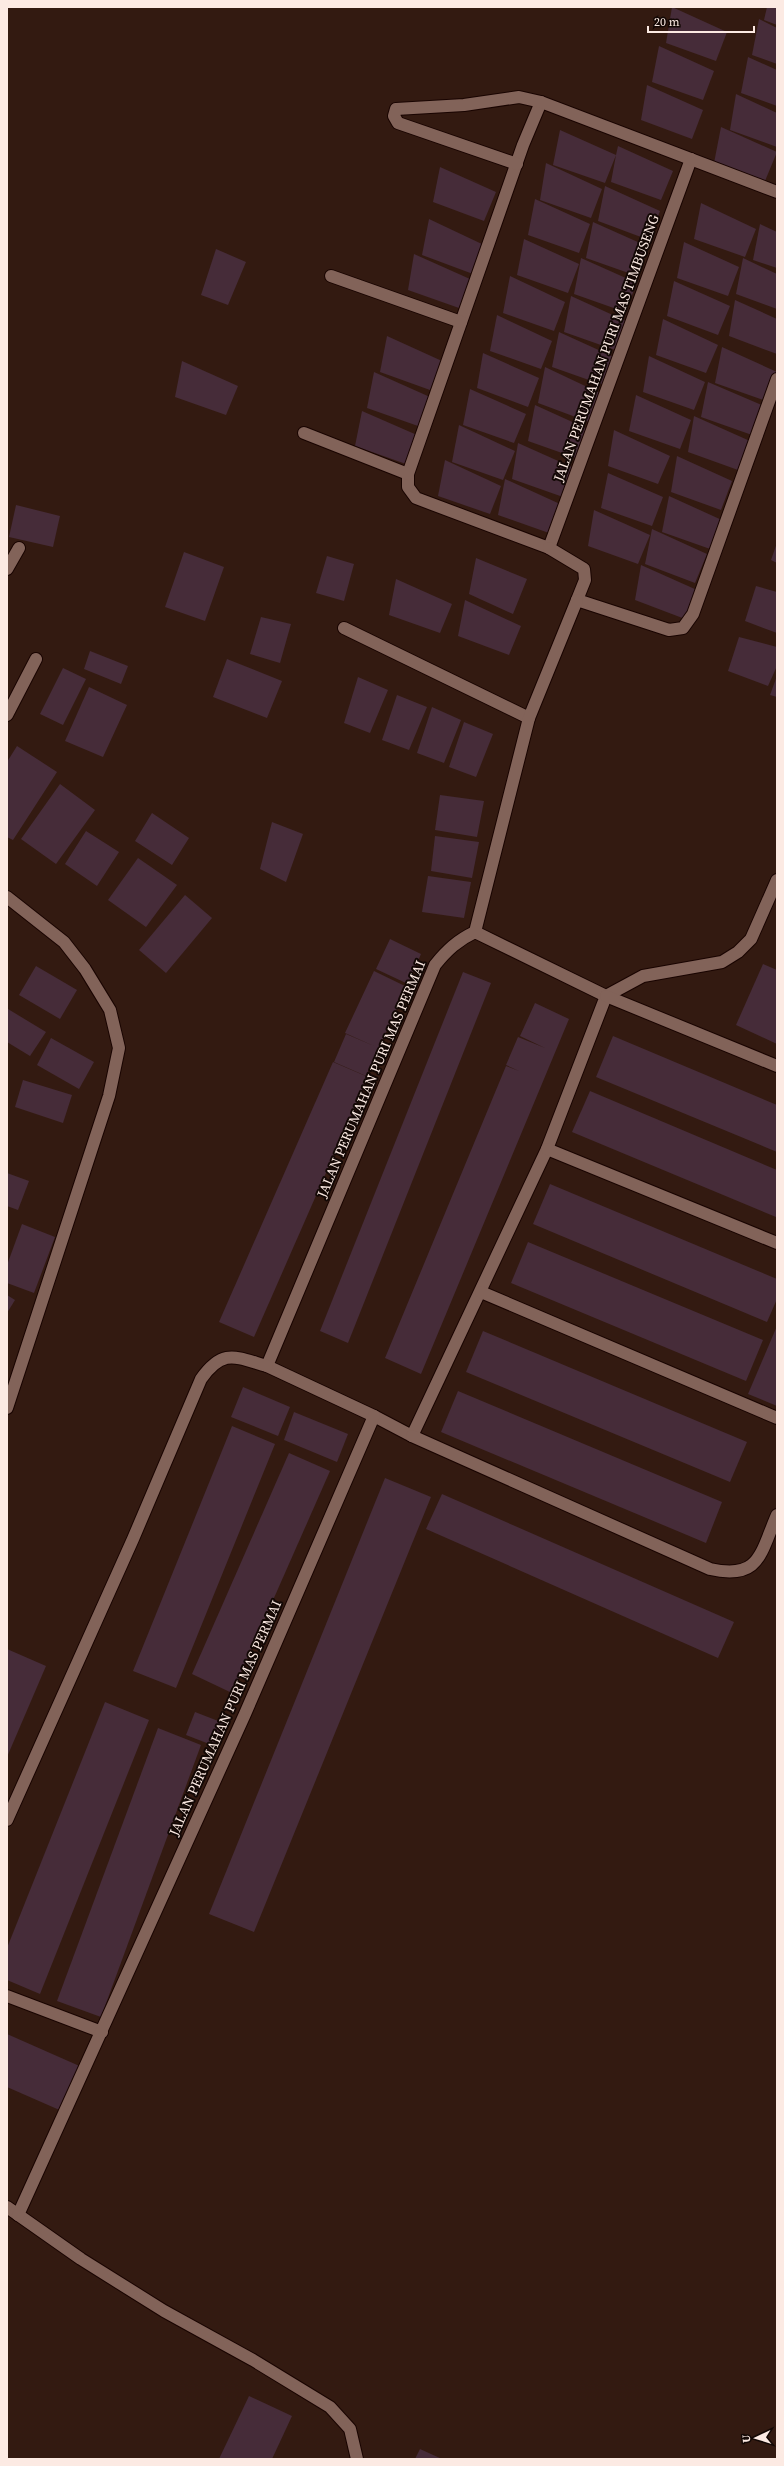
<svg xmlns="http://www.w3.org/2000/svg" width="784" height="2466" viewBox="0 0 784 2466" font-family="'Source Serif 4',serif">
  <style>
    .building { fill: #462c39 }
    .lines { fill: none; stroke-linecap: round; stroke-linejoin: round }
    .minor-casing { stroke: #190400; stroke-width: 14 }
    .minor { stroke: #826359; stroke-width: 12 }
    .labels { text-anchor: middle; dominant-baseline: central; stroke-width: 4; stroke-linejoin: round; paint-order: stroke }
    .street-label { font-size: 14px; fill: #fceae3; stroke: #130805 }
  </style>
  <rect width="100%" height="100%" fill="#331a11"/>
  <!-- building -->
  <g class="building">
    <path d="M672 7 727 32 716 61 666 43Z"/>
    <path d="M767 7H777V25L764 20Z"/>
    <path d="M759 19 777 28V64L752 55Z"/>
    <path d="M659 46 714 71 703 100 652 82Z"/>
    <path d="M748 57 777 70V106L741 93Z"/>
    <path d="M647 85 703 110 692 139 641 120Z"/>
    <path d="M736 94 777 113V147L730 130Z"/>
    <path d="M721 127 777 152 765 181 714 163Z"/>
    <path d="M560 130 616 155 618 146 673 171 661 200 611 182 616 155 605 183 553 165Z"/>
    <path d="M546 163 602 189 591 218 540 200Z"/>
    <path d="M440 167 496 192 484 221 433 202Z"/>
    <path d="M605 186 660 211 649 240 598 221Z"/>
    <path d="M535 199 590 224 579 253 528 235Z"/>
    <path d="M701 203 756 229 745 257 694 239Z"/>
    <path d="M429 219 484 245 473 274 422 255Z"/>
    <path d="M593 222 649 247 637 276 586 258Z"/>
    <path d="M760 224 777 232V268L753 260Z"/>
    <path d="M524 239 579 264 568 293 517 275Z"/>
    <path d="M684 242 739 267 728 296 677 278Z"/>
    <path d="M216 249 246 262 228 305 201 295Z"/>
    <path d="M414 254 470 279 459 308 408 290Z"/>
    <path d="M581 258 637 283 625 312 574 294Z"/>
    <path d="M743 258 777 274V309L736 294Z"/>
    <path d="M510 276 565 302 554 331 503 313Z"/>
    <path d="M674 281 730 306 718 335 667 316Z"/>
    <path d="M571 296 626 321 615 350 564 332Z"/>
    <path d="M735 300 777 319V354L729 336Z"/>
    <path d="M497 315 552 341 541 369 490 351Z"/>
    <path d="M663 319 718 345 706 373 656 355Z"/>
    <path d="M559 332 614 357 603 385 552 367Z"/>
    <path d="M387 336 442 361 430 390 380 372Z"/>
    <path d="M722 347 777 372 766 401 715 383Z"/>
    <path d="M483 353 539 378 528 407 477 388Z"/>
    <path d="M649 356 705 382 694 410 643 392Z"/>
    <path d="M182 361 238 386 226 415 175 397Z"/>
    <path d="M545 367 600 393 589 422 538 403Z"/>
    <path d="M374 372 430 397 418 426 367 408Z"/>
    <path d="M708 382 764 406 752 435 701 417Z"/>
    <path d="M470 389 526 414 514 443 463 425Z"/>
    <path d="M636 395 691 420 680 449 629 431Z"/>
    <path d="M535 405 590 430 579 459 528 441Z"/>
    <path d="M362 411 417 435 406 464 355 446Z"/>
    <path d="M694 416 750 441 738 470 688 452Z"/>
    <path d="M459 425 515 451 503 480 452 462Z"/>
    <path d="M614 430 670 456 658 484 608 466Z"/>
    <path d="M518 443 574 468 563 497 512 479Z"/>
    <path d="M677 456 732 481 721 510 671 492Z"/>
    <path d="M445 460 501 486 490 514 438 496Z"/>
    <path d="M608 473 663 497 652 526 601 508Z"/>
    <path d="M505 479 560 504 549 533 498 515Z"/>
    <path d="M669 496 724 521 713 550 662 532Z"/>
    <path d="M16 505 60 516 53 547 9 537Z"/>
    <path d="M594 510 650 535 638 564 588 546Z"/>
    <path d="M652 529 707 554 695 583 645 564Z"/>
    <path d="M777 543V563L771 560Z"/>
    <path d="M184 552 224 567 205 621 165 607Z"/>
    <path d="M327 556 354 564 344 601 316 593Z"/>
    <path d="M476 558 527 579 513 614 469 594Z"/>
    <path d="M641 565 697 590 685 619 635 600Z"/>
    <path d="M396 579 452 604 440 633 389 615Z"/>
    <path d="M756 586 777 592V633L745 621Z"/>
    <path d="M465 600 521 626 509 655 458 636Z"/>
    <path d="M261 617 291 624 280 663 250 654Z"/>
    <path d="M739 637 777 647V666L768 686 728 671Z"/>
    <path d="M90 651 128 666 121 684 84 669Z"/>
    <path d="M227 659 282 681 267 718 213 697Z"/>
    <path d="M63 668 86 679 63 725 40 714Z"/>
    <path d="M777 676V697L770 695Z"/>
    <path d="M358 677 388 690 370 733 344 723Z"/>
    <path d="M89 687 127 705 103 757 65 741Z"/>
    <path d="M397 695 427 707 409 750 382 740Z"/>
    <path d="M432 707 461 720 444 763 417 753Z"/>
    <path d="M464 722 493 734 476 777 449 767Z"/>
    <path d="M17 746 57 772 13 840 7 837V762Z"/>
    <path d="M60 784 95 810 56 864 21 839Z"/>
    <path d="M440 795 484 801 477 837 435 830Z"/>
    <path d="M152 813 189 838 172 865 135 841Z"/>
    <path d="M272 822 303 834 286 882 260 869Z"/>
    <path d="M86 831 119 852 97 886 65 864Z"/>
    <path d="M435 836 479 842 472 878 431 871Z"/>
    <path d="M138 858 177 885 146 927 108 900Z"/>
    <path d="M428 876 471 882 464 918 422 912Z"/>
    <path d="M185 895 212 918 166 973 139 950Z"/>
    <path d="M390 939 421 954 408 984 376 969Z"/>
    <path d="M763 964 777 970V1044L736 1025Z"/>
    <path d="M36 966 77 990 60 1019 19 995Z"/>
    <path d="M374 971 407 987 366 1076 334 1062 346 1034 374 1046 345 1033Z"/>
    <path d="M463 972 491 983 348 1343 320 1331Z"/>
    <path d="M535 1003 569 1019 421 1374 385 1358 506 1066 519 1071 506 1065 518 1037 545 1048 520 1036Z"/>
    <path d="M8 1009 46 1032 30 1056 7 1042Z"/>
    <path d="M613 1036 777 1105V1152L596 1077Z"/>
    <path d="M51 1038 94 1062 79 1089 37 1065Z"/>
    <path d="M333 1062 368 1077 254 1337 219 1322Z"/>
    <path d="M23 1080 72 1095 63 1123 15 1107Z"/>
    <path d="M590 1091 777 1170 776 1217 572 1132Z"/>
    <path d="M7 1173 29 1181 18 1210 7 1206Z"/>
    <path d="M550 1184 777 1279V1299L767 1322 533 1224Z"/>
    <path d="M22 1224 55 1237 34 1293 7 1283V1265Z"/>
    <path d="M528 1242 763 1340 746 1381 511 1283Z"/>
    <path d="M7 1295 15 1300 7 1313Z"/>
    <path d="M777 1326V1406L748 1394Z"/>
    <path d="M483 1331 747 1442 730 1482 466 1372Z"/>
    <path d="M243 1387 290 1407 278 1436 231 1417Z"/>
    <path d="M458 1391 722 1502 706 1543 441 1432Z"/>
    <path d="M294 1412 348 1434 337 1462 284 1440Z"/>
    <path d="M232 1426 275 1444 176 1688 133 1671Z"/>
    <path d="M289 1453 330 1471 232 1693 192 1674Z"/>
    <path d="M385 1478 431 1497 254 1932 209 1914Z"/>
    <path d="M442 1494 734 1622 718 1658 426 1529Z"/>
    <path d="M7 1649 46 1666 7 1757Z"/>
    <path d="M105 1702 149 1720 40 1994 7 1980V1948Z"/>
    <path d="M195 1712 226 1724 217 1747 186 1735Z"/>
    <path d="M158 1728 201 1745 101 2017 57 2001Z"/>
    <path d="M7 2034 84 2068 64 2112 7 2087Z"/>
    <path d="M249 2396 292 2416 272 2459H219Z"/>
    <path d="M420 2449 442 2459H415Z"/>
  </g>
  <g class="lines">
    <defs>
      <g id="minor">
        <path d="M541 102 523 145 408 474V487L416 498 549 548 691 159"/>
        <path d="M517 164 398 123 394 116 396 109 464 105 519 97 541 102 777 192"/>
        <path d="M331 276 461 322"/>
        <path d="M304 433 408 474"/>
        <path d="M549 548 584 569 585 580 577 600 669 630 683 628 693 614 777 379"/>
        <path d="M7 569 19 548"/>
        <path d="M344 628 529 718"/>
        <path d="M7 715 36 659"/>
        <path d="M7 897 64 942 85 969 110 1010 119 1048 109 1096 7 1408"/>
        <path d="M475 932 606 996 547 1149 412 1436 374 1416 267 1366 435 965C447 950 458 940 475 932Z"/>
        <path d="M475 932 529 718 577 600"/>
        <path d="M606 996 643 976 722 962 738 952 751 939 777 880"/>
        <path d="M606 996 777 1066"/>
        <path d="M547 1149 777 1243"/>
        <path d="M481 1292 777 1418"/>
        <path d="M412 1436 710 1569C760 1580 760 1554 777 1515"/>
        <path d="M7 1820 133 1539 201 1379C223 1348 235 1357 267 1366"/>
        <path d="M7 1996 102 2032"/>
        <path d="M7 2207 81 2259 164 2311 253 2360 330 2407 350 2429 357 2459"/>
        <path d="M18 2215 245 1714 374 1416"/>
      </g>
    </defs>
    <!-- minor casing -->
    <use href="#minor" class="minor-casing"/>
    <!-- minor -->
    <use href="#minor" class="minor"/>
  </g>
  <g class="labels">
    <!-- street labels -->
    <g class="street-label">
      <text transform="translate(606 348) rotate(-70)">JALAN PERUMAHAN PURI MAS TIMBUSENG</text>
      <text transform="translate(371 1079) rotate(-67)">JALAN PERUMAHAN PURI MAS PERMAI</text>
      <text transform="translate(225 1718) rotate(-66)">JALAN PERUMAHAN PURI MAS PERMAI</text>
    </g>
  </g>
  <!-- border -->
  <rect width="784" height="2466" fill="none" stroke="#fceae3" stroke-width="16"/>
  <!-- north arrow -->
  <g transform="translate(756 2438) rotate(266)" stroke="#130805" stroke-width="3" paint-order="stroke">
  <path d="M0-3L7 15L0 10L-7 15Z" fill="#fceae3"/>
  <text y="-6" font-size="11" font-weight="bold" text-anchor="middle" fill="#fceae3">U</text>
  </g>
  <!-- scale -->
  <path d="M648 26v6h106v-6" fill="none" stroke="#fceae3" stroke-width="2"/>
  <text x="654" y="26" font-size="12" fill="#fceae3" stroke="#130805" stroke-width="3" paint-order="stroke">20 m</text>
</svg>
